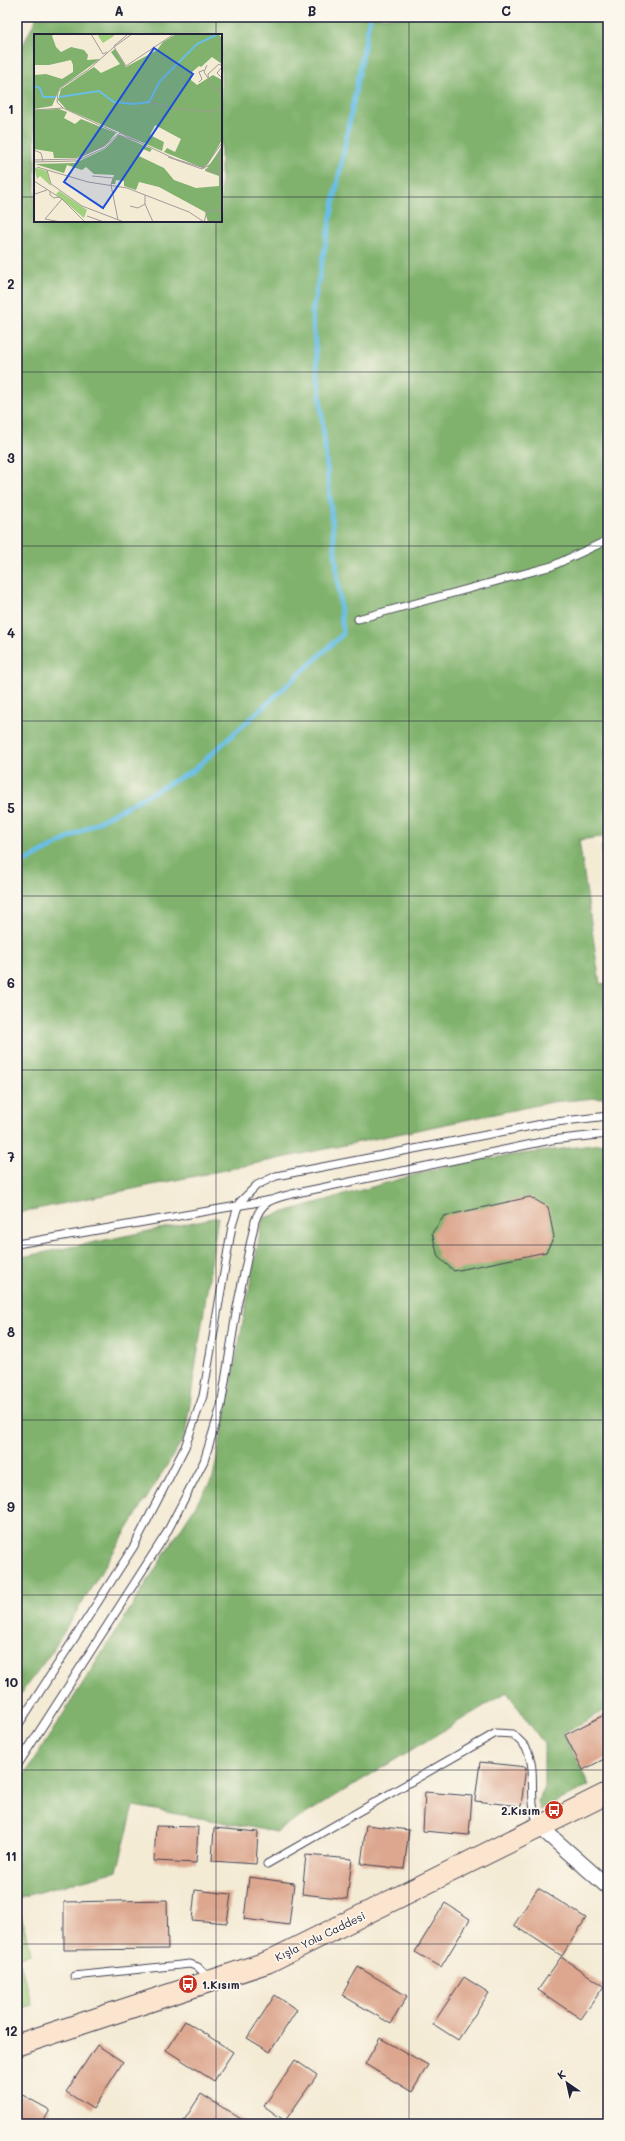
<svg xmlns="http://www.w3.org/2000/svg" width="625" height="2141" viewBox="0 0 625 2141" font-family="Mali,sans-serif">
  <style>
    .green { fill: #a1d07e; stroke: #62795c }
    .forest { fill: #80b26d; stroke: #516a54; fill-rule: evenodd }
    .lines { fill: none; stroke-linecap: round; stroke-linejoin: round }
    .stream { stroke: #68bee5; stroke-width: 5 }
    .building { fill: #dda78f }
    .lane-casing { stroke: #424052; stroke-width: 9 }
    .street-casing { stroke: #424052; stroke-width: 17 }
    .secondary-casing { stroke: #424052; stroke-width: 23 }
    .lane { stroke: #fff; stroke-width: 7 }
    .street { stroke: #fff; stroke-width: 15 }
    .secondary { stroke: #fce5cf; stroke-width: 21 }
    .grid { fill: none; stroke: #22223b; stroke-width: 1; stroke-opacity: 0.55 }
    .labels { text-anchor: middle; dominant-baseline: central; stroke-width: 3.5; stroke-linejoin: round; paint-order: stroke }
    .poi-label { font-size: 11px; font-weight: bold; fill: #22223b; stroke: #fbf7ec; text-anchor: end }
    .street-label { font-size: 11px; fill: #22223b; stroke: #fbf7ec }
    .inset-river { fill: none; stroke: #68bee5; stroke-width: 2 }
    .inset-road { fill: none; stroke: #a09b97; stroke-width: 1 }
    .view { fill: #1d4ed8; fill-opacity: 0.15; stroke: #1d4ed8; stroke-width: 2 }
    .inset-edge { fill: none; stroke: #22223b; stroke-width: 2 }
    .neatline { fill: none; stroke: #22223b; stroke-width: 1.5 }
    .grid-label { font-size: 13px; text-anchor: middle; font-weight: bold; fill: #22223b }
  </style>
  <rect width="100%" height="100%" fill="#fbf7ec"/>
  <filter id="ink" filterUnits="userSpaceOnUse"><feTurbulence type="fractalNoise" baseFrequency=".025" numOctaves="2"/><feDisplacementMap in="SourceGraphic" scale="8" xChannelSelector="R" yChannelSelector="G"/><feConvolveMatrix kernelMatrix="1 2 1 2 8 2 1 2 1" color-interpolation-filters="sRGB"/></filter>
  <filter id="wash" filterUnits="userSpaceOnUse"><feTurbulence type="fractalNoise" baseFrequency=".012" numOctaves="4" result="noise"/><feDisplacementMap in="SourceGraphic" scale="16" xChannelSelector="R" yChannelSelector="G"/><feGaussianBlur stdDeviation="0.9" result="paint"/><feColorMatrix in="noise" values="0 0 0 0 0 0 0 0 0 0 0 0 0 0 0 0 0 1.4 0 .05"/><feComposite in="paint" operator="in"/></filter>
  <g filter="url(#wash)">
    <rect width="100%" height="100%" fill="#f4ebd5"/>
    <!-- green -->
    <g class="green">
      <path d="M602 846H608V959Z"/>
      <path d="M17 1908H19L31 1954 17 1957Z"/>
      <path d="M20 1963 32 2005 17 2010V1964Z"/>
    </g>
    <!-- forest -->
    <g class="forest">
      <path d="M37 17H608V836L579 840 600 984 608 983V1097L552 1102 17 1213V57ZM35 35H221V221H35Z"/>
      <path d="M608 1143V1709L563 1733 589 1785 540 1810 538 1801 544 1787V1744L507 1692 276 1832 134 1806 117 1871 17 1898V1787L213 1478 263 1218 460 1162Z"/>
      <path d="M218 1217 185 1436 51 1653 17 1698V1258Z"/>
    </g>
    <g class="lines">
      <!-- stream -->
      <path class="stream" d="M17 866 194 770 343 634 312 313 370 17"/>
    </g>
    <g id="blocks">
      <!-- building -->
      <g class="building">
        <path d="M530 1197 548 1207 554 1237 546 1252 454 1271 438 1257 432 1233 444 1216Z"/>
        <path d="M608 1713V1757L583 1770 565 1735Z"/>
        <path d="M480 1762 526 1767 521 1806 475 1801Z"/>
        <path d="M425 1792 472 1796 469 1835 423 1831Z"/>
        <path d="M366 1825 409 1830 404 1869 361 1864Z"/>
        <path d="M156 1826 198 1827 196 1863 154 1861Z"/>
        <path d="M214 1828 258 1832 256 1864 212 1861Z"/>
        <path d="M306 1855 352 1859 347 1899 302 1894Z"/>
        <path d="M249 1877 294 1883 289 1925 244 1919Z"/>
        <path d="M538 1888 586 1918 562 1956 514 1925Z"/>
        <path d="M195 1890 231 1894 227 1923 192 1920Z"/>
        <path d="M167 1900 168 1949 64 1950V1902Z"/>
        <path d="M445 1903 470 1919 441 1967 415 1952Z"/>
        <path d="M561 1957 604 1986 581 2019 538 1990Z"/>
        <path d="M358 1967 407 1996 391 2024 342 1995Z"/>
        <path d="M464 1977 489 1993 458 2040 433 2024Z"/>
        <path d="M275 1995 297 2010 270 2052 247 2038Z"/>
        <path d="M185 2021 233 2052 214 2081 166 2050Z"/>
        <path d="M380 2038 428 2065 412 2092 365 2064Z"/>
        <path d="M97 2045 123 2062 93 2109 66 2092Z"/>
        <path d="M295 2060 317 2075 285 2121 264 2106Z"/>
        <path d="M17 2092 50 2110 42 2124H17Z"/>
        <path d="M201 2094 249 2124H186L183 2122Z"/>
      </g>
    </g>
  </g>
  <g filter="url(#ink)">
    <use href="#blocks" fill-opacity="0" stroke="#424052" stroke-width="1"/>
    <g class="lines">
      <defs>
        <g id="lane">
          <path d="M358 619 552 566 608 540"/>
          <path d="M17 1244 271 1200"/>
          <path d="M17 1727 134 1546 185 1447 203 1396 232 1226 239 1203 257 1185 276 1176 547 1123 608 1116"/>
          <path d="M17 1766 166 1534 204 1461 221 1406 237 1307 255 1221C262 1200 273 1199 292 1194L551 1140 608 1134"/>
          <path d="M267 1864 496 1733 513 1734C517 1739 523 1743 526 1748 539 1771 526 1800 539 1825"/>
          <path d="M74 1976 190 1964 198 1967 209 1978"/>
        </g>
        <path id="street" d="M540 1827 608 1887"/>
        <path id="secondary" d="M17 2045 268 1962 608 1793"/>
      </defs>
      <!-- lane casing -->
      <use href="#lane" class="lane-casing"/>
      <!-- street casing -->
      <use href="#street" class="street-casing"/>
      <!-- secondary casing -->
      <use href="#secondary" class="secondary-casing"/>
      <!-- lane -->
      <use href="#lane" class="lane"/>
      <!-- street -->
      <use href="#street" class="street"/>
      <!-- secondary -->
      <use href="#secondary" class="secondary"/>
    </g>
  </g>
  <!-- grid -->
  <path class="grid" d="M216 17V35M409 17V2124M17 197H35M221 197H608M216 221V2124M17 372H608M17 546H608M17 721H608M17 896H608M17 1070H608M17 1245H608M17 1420H608M17 1595H608M17 1770H608M17 1944H608"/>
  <!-- icons -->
  <defs>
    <symbol id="bus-disc" viewBox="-11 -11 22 22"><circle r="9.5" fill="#c8321e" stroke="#fbf7ec"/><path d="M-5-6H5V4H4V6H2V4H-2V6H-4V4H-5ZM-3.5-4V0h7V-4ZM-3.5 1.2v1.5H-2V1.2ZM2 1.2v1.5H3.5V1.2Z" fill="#fff"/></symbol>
  </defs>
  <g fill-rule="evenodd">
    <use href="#bus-disc" x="543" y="1799" width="22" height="22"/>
    <use href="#bus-disc" x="177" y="1973" width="22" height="22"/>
  </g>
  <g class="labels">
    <!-- poi labels -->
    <g class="poi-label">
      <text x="540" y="1810">2.Kısım</text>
      <text x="202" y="1984" text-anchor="start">1.Kısım</text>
    </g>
    <!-- street labels -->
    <g class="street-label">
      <text transform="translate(320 1936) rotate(-26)">Kışla Yolu Caddesi</text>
    </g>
  </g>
  <!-- overview -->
  <g transform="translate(34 34)">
    <rect width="188" height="188" fill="#f4ebd5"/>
    <path d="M66 0H79L80 2 69 9 64 2ZM0 133 13 137 17 152 6 142 3 145ZM25 157 53 176 50 184 22 160Z" fill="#a1d07e"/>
    <path d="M0 0H20L18 2 22 13 27 18 37 13 50 16 54 21 53 26 66 25 26 54 18 72 0 75V41L12 40 28 45 39 38V31L37 26 15 31H0ZM142 0H184L188 4V30L178 23 167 33 165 32 158 38 157 46 163 51 179 41 188 46V106L174 130 169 134 130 118 133 114 141 118 147 105 121 91 116 101 130 108 128 117 32 75 24 66 27 55 60 33 67 39 86 30 77 18 81 15 92 33 123 16 129 8ZM25 75 33 78 30 84 41 90 47 85 82 99 71 112 53 120 42 124H20L19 118 0 115V76ZM85 101 118 115 116 118 109 115 105 122 130 134 140 146 162 154 185 152V142L171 137 188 113V188H174L171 178 125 153 105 148 102 156 90 152V147L82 146 81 150H77L80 141 60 140 52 133 48 136 33 131 30 139 1 130 41 129 71 115Z" fill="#80b26d"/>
    <path class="inset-river" d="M0 52 6 54 9 63H22M25 63 65 57 80 68 100 70 115 68 126 47 163 10 184 0"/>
    <path class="inset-road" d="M57 0 69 20 73 18M98 0 80 13 92 32 140 0M80 12 94 0M80 13 54 36 29 52 24 58 23 68 29 74 83 99M173 31 170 38 174 44M188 32 185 30 174 40 175 50 188 60M188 33 183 39 188 44M165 48 168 45 165 38 170 36M116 68 139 74 177 78 188 73M0 76 29 74M0 116 7 119 9 127M184 119 188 160M134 123 168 135 177 130M182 123 188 112M0 126 42 125 70 112 86 99 141 125 170 134 188 109M0 128 42 127 71 114 85 101 105 108M3 133 54 148 93 154 155 178 170 188M171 135 186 140M13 136 17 150 48 172 90 188M58 142 79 144 77 151 84 186M0 147 28 165 51 188M16 157V161L20 164 25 163M1 160 13 156M111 161V170L119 188M96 172 104 174 111 170M53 182 70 188M27 188 11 185 28 165M170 188 173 177 188 176"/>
    <path class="view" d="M120 14 159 40 69 174 30 148Z"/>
    <rect width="188" height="188" class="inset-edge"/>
  </g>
  <!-- margin -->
  <rect width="625" height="2141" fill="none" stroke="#fbf7ec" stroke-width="44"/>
  <!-- north arrow -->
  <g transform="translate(567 2083) rotate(326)" stroke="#fbf7ec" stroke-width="3" paint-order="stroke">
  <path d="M0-3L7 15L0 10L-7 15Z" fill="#22223b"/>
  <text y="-6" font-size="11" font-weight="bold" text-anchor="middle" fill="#22223b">K</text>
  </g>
  <rect x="22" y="22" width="581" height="2097" class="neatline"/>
  <g class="grid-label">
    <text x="119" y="16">A</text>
    <text x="312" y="16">B</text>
    <text x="506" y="16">C</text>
    <text x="11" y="114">1</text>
    <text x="11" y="289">2</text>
    <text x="11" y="463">3</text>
    <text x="11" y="638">4</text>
    <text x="11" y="813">5</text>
    <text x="11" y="988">6</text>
    <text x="11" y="1162">7</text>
    <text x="11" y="1337">8</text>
    <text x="11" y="1512">9</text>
    <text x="11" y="1687">10</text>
    <text x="11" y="1861">11</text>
    <text x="11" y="2036">12</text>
  </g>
</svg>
